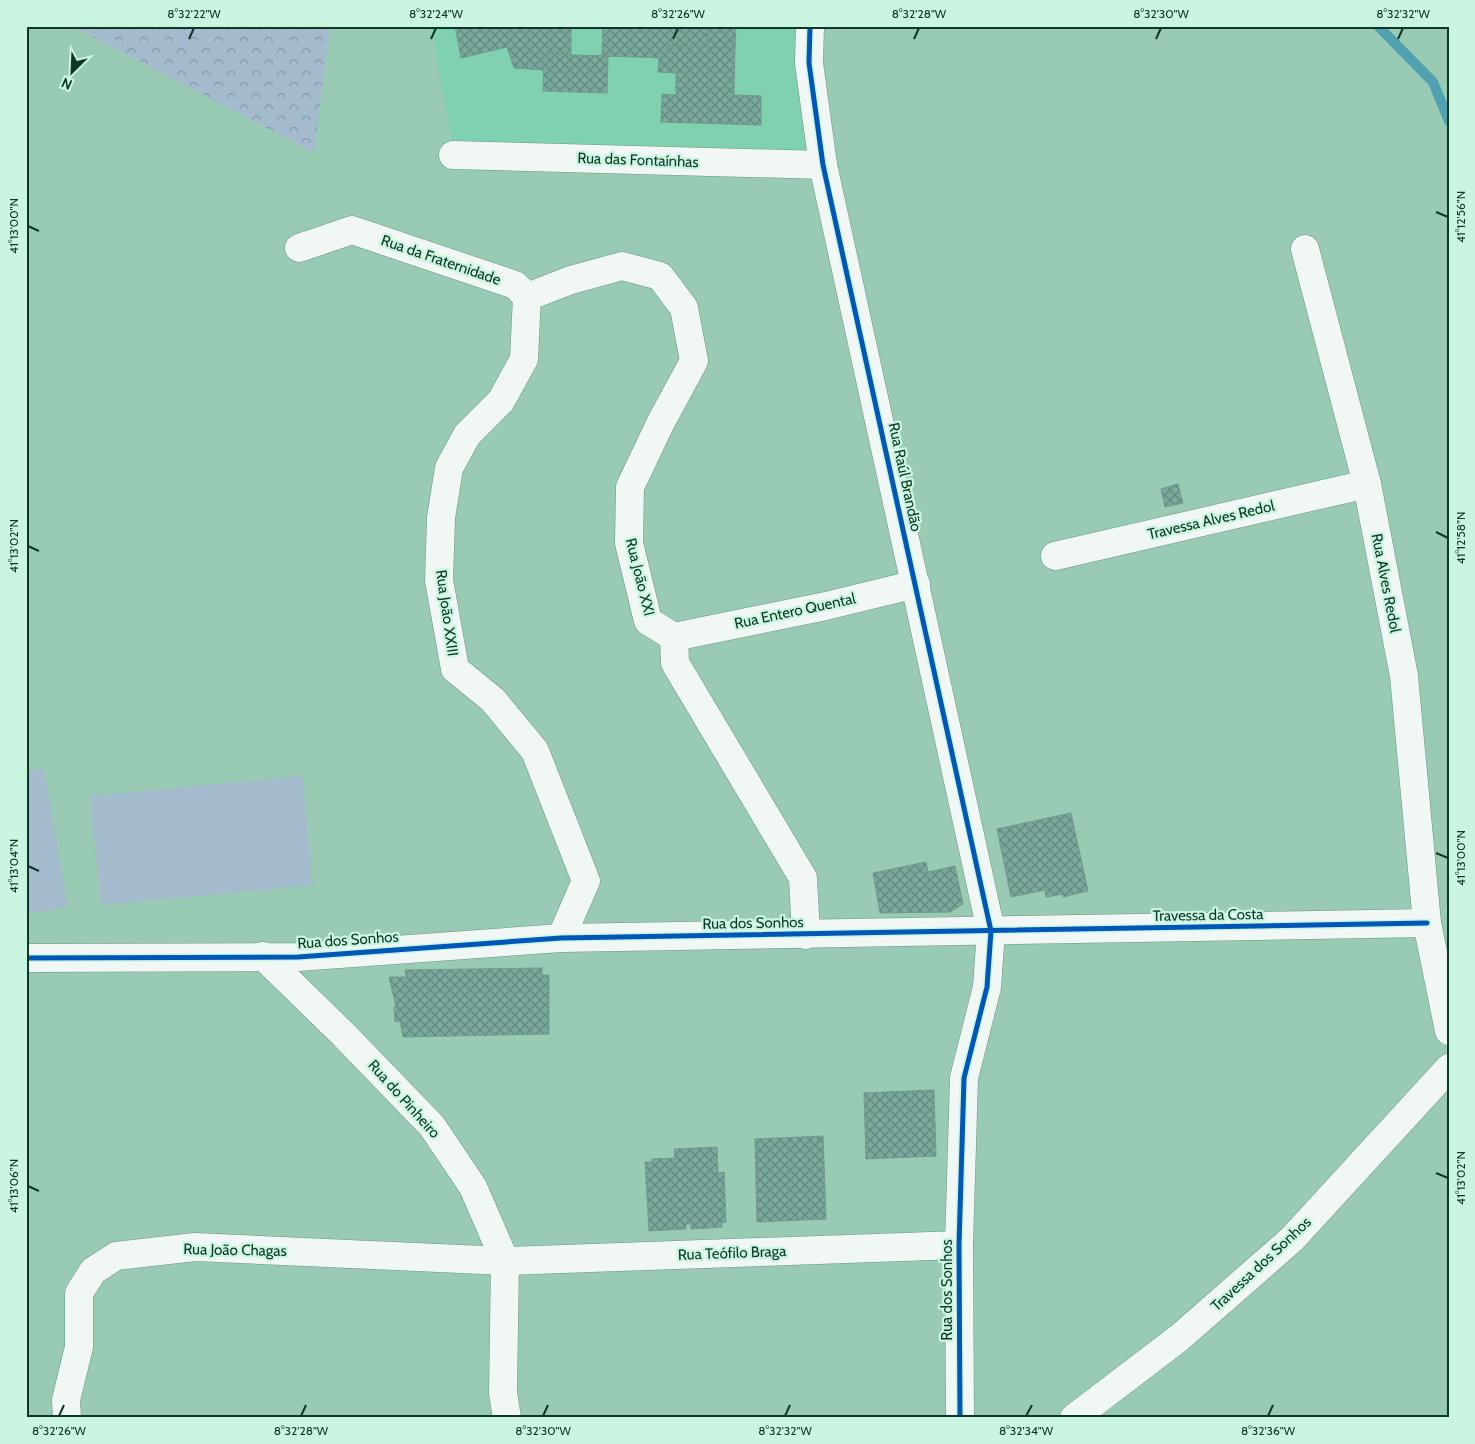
<svg xmlns="http://www.w3.org/2000/svg" width="1475" height="1444" viewBox="0 0 1475 1444" font-family="Cabin,sans-serif">
  <style>
    .built { fill: #80d1af }
    .green { fill: #a4bacd }
    .forest { fill: url(#forest-crowns) }
    .lines { fill: none; stroke-linecap: round; stroke-linejoin: round }
    .stream { stroke: #51a1b0; stroke-width: 10 }
    .building { fill: url(#building-cross-hatch); stroke: #729a8e }
    .minor-casing { stroke: #6a9584; stroke-width: 29 }
    .minor { stroke: #f0f7f4; stroke-width: 28 }
    .cycleway-casing { stroke: #caf6e1; stroke-width: 8 }
    .cycleway { stroke: #0057b8; stroke-width: 5 }
    .ticks { fill: none; stroke: #0e3728; stroke-width: 2 }
    .labels { text-anchor: middle; dominant-baseline: central; stroke-width: 4.5; stroke-linejoin: round; paint-order: stroke }
    .street-label { font-size: 15px; fill: #0e3728; stroke: #caf6e1 }
    .neatline { fill: none; stroke: #0e3728; stroke-width: 2 }
    .ticks-label { font-size: 12px; text-anchor: middle; fill: #0e3728 }
  </style>
  <defs>
    <pattern id="forest-crowns" width="20" height="18" patternUnits="userSpaceOnUse" patternTransform="scale(1.25)"><rect width="20" height="18" fill="#a4bacd"/><path d="M2 6a3 3 0 1 1 6 0M12 15a3 3 0 1 1 6 0" fill="none" stroke="#8498a6"/></pattern>
    <pattern id="building-cross-hatch" width="8" height="8" patternUnits="userSpaceOnUse" patternTransform="scale(1.25)"><rect width="8" height="8" fill="#7aa89c"/><path d="M0 0l8 8M0 8l8-8" fill="none" stroke="#628a7f"/></pattern>
  </defs>
  <rect width="100%" height="100%" fill="#98cab4"/>
  <!-- built -->
  <path class="built" d="M431 26H801L813 151 452 142Z"/>
  <!-- green -->
  <g class="green">
    <path d="M44 769 68 907 26 914V772Z"/>
    <path d="M302 776 313 885 101 905 90 796Z"/>
  </g>
  <!-- forest -->
  <path class="forest" d="M72 26H330L314 153Z"/>
  <g class="lines">
    <!-- stream -->
    <path class="stream" d="M1378 26 1433 82 1449 121"/>
  </g>
  <!-- building -->
  <g class="building">
    <path d="M455 26H571V56L544 54 543 70 514 68 507 47 461 58Z"/>
    <path d="M603 26H708L707 47 667 46 666 58 602 56Z"/>
    <path d="M708 26H736L735 48 707 47Z"/>
    <path d="M667 46 735 48 734 95 761 96V125L661 122 662 94 676 95V73L658 72 659 58H666Z"/>
    <path d="M544 54 608 56 607 93 543 91Z"/>
    <path d="M1178 484 1183 503 1165 507 1161 489Z"/>
    <path d="M1071 813 1088 891 1063 897V894L1046 897 1045 890 1011 897 997 829Z"/>
    <path d="M926 862 928 872 955 866 963 904 950 912 880 913 873 873Z"/>
    <path d="M542 968V975H549V1034L403 1037 400 1021 395 1022 394 1007H396L389 977H406L405 970Z"/>
    <path d="M934 1090 936 1156 866 1159 864 1093Z"/>
    <path d="M823 1136 826 1219 757 1222 755 1139Z"/>
    <path d="M717 1147 718 1173 724 1172 726 1222 722 1223V1227L691 1229V1224H686V1229L649 1231 645 1162H652V1159L675 1158 674 1149Z"/>
  </g>
  <g class="lines">
    <defs>
      <g id="minor">
        <path d="M810 26 809 63 823 165 991 931 987 987 964 1078 959 1245 960 1418"/>
        <path d="M453 155 823 165"/>
        <path d="M299 248 352 230 515 285 527 297"/>
        <path d="M1305 249 1367 484 1404 676 1427 923 1449 1031"/>
        <path d="M527 297 524 359 501 401 467 435 449 468 441 518 439 580 455 669 493 700 535 751 586 881 561 938"/>
        <path d="M527 297 571 280 622 266 660 276 684 308 694 361 661 422 630 487 629 543 648 621 674 637"/>
        <path d="M1055 556 1367 484"/>
        <path d="M674 637 675 663 803 878 806 935"/>
        <path d="M674 637 826 606 916 584"/>
        <path d="M263 956 343 1034 432 1126 473 1187 505 1261 503 1393 507 1418"/>
        <path d="M26 958 298 957 561 938 1427 923"/>
        <path d="M67 1418 66 1400 79 1347V1293L93 1271 116 1256 195 1247 505 1261 959 1245"/>
        <path d="M1074 1418 1179 1338 1292 1239 1449 1068"/>
      </g>
    </defs>
    <!-- minor casing -->
    <use href="#minor" class="minor-casing"/>
    <!-- minor -->
    <use href="#minor" class="minor"/>
    <defs>
      <g id="cycleway">
        <path d="M810 26 809 63 823 165 991 931 987 987 964 1078 959 1245 960 1418"/>
        <path d="M26 958 298 957 561 938 1427 923"/>
      </g>
    </defs>
    <!-- cycleway casing -->
    <use href="#cycleway" class="cycleway-casing"/>
    <!-- cycleway -->
    <use href="#cycleway" class="cycleway"/>
  </g>
  <!-- ticks -->
  <path class="ticks" d="M189 39 194 28M431 39 436 28M673 39 678 28M914 39 919 28M1156 39 1161 28M1398 39 1403 28M1436 212 1448 217M28 226 39 231M1436 532 1448 538M28 546 39 551M1436 853 1448 858M28 866 39 871M1436 1173 1448 1178M28 1186 39 1191M59 1416 64 1405M301 1416 306 1405M543 1416 548 1405M785 1416 790 1405M1026 1416 1032 1405M1268 1416 1273 1405"/>
  <g class="labels">
    <!-- street labels -->
    <g class="street-label">
      <text transform="translate(638 160) rotate(2)">Rua das Fontaínhas</text>
      <text transform="translate(441 260) rotate(19)">Rua da Fraternidade</text>
      <text transform="translate(905 477) rotate(78)">Rua Raúl Brandão</text>
      <text transform="translate(1211 520) rotate(-13)">Travessa Alves Redol</text>
      <text transform="translate(640 577) rotate(76)">Rua João XXI</text>
      <text transform="translate(1386 583) rotate(79)">Rua Alves Redol</text>
      <text transform="translate(795 611) rotate(-12)">Rua Entero Quental</text>
      <text transform="translate(447 613) rotate(82)">Rua João XXIII</text>
      <text transform="translate(1208 915) rotate(-1)">Travessa da Costa</text>
      <text transform="translate(753 923) rotate(-1)">Rua dos Sonhos</text>
      <text transform="translate(348 940) rotate(-4)">Rua dos Sonhos</text>
      <text transform="translate(404 1099) rotate(48)">Rua do Pinheiro</text>
      <text transform="translate(235 1250) rotate(1)">Rua João Chagas</text>
      <text transform="translate(732 1253) rotate(-2)">Rua Teófilo Braga</text>
      <text transform="translate(1261 1264) rotate(-43)">Travessa dos Sonhos</text>
      <text transform="translate(947 1290) rotate(-90)">Rua dos Sonhos</text>
    </g>
  </g>
  <!-- border -->
  <rect width="1475" height="1444" fill="none" stroke="#caf6e1" stroke-width="55"/>
  <!-- north arrow -->
  <g transform="translate(72 72) rotate(204)" stroke="#caf6e1" stroke-width="4" paint-order="stroke">
  <path d="M0-4L9 19L0 12L-9 19Z" fill="#0e3728"/>
  <text y="-8" font-size="14" font-weight="bold" text-anchor="middle" fill="#0e3728">N</text>
  </g>
  <rect x="28" y="28" width="1420" height="1388" class="neatline"/>
  <g class="ticks-label">
    <text x="194" y="18">8°32'22"W</text>
    <text x="436" y="18">8°32'24"W</text>
    <text x="678" y="18">8°32'26"W</text>
    <text x="919" y="18">8°32'28"W</text>
    <text x="1161" y="18">8°32'30"W</text>
    <text x="1403" y="18">8°32'32"W</text>
    <text transform="translate(1461 217) rotate(-90)" y="4">41°12'56"N</text>
    <text transform="translate(14 226) rotate(-90)" y="4">41°13'00"N</text>
    <text transform="translate(1461 538) rotate(-90)" y="4">41°12'58"N</text>
    <text transform="translate(14 546) rotate(-90)" y="4">41°13'02"N</text>
    <text transform="translate(1461 858) rotate(-90)" y="4">41°13'00"N</text>
    <text transform="translate(14 866) rotate(-90)" y="4">41°13'04"N</text>
    <text transform="translate(1461 1178) rotate(-90)" y="4">41°13'02"N</text>
    <text transform="translate(14 1186) rotate(-90)" y="4">41°13'06"N</text>
    <text x="59" y="1435">8°32'26"W</text>
    <text x="301" y="1435">8°32'28"W</text>
    <text x="543" y="1435">8°32'30"W</text>
    <text x="785" y="1435">8°32'32"W</text>
    <text x="1026" y="1435">8°32'34"W</text>
    <text x="1268" y="1435">8°32'36"W</text>
  </g>
</svg>
